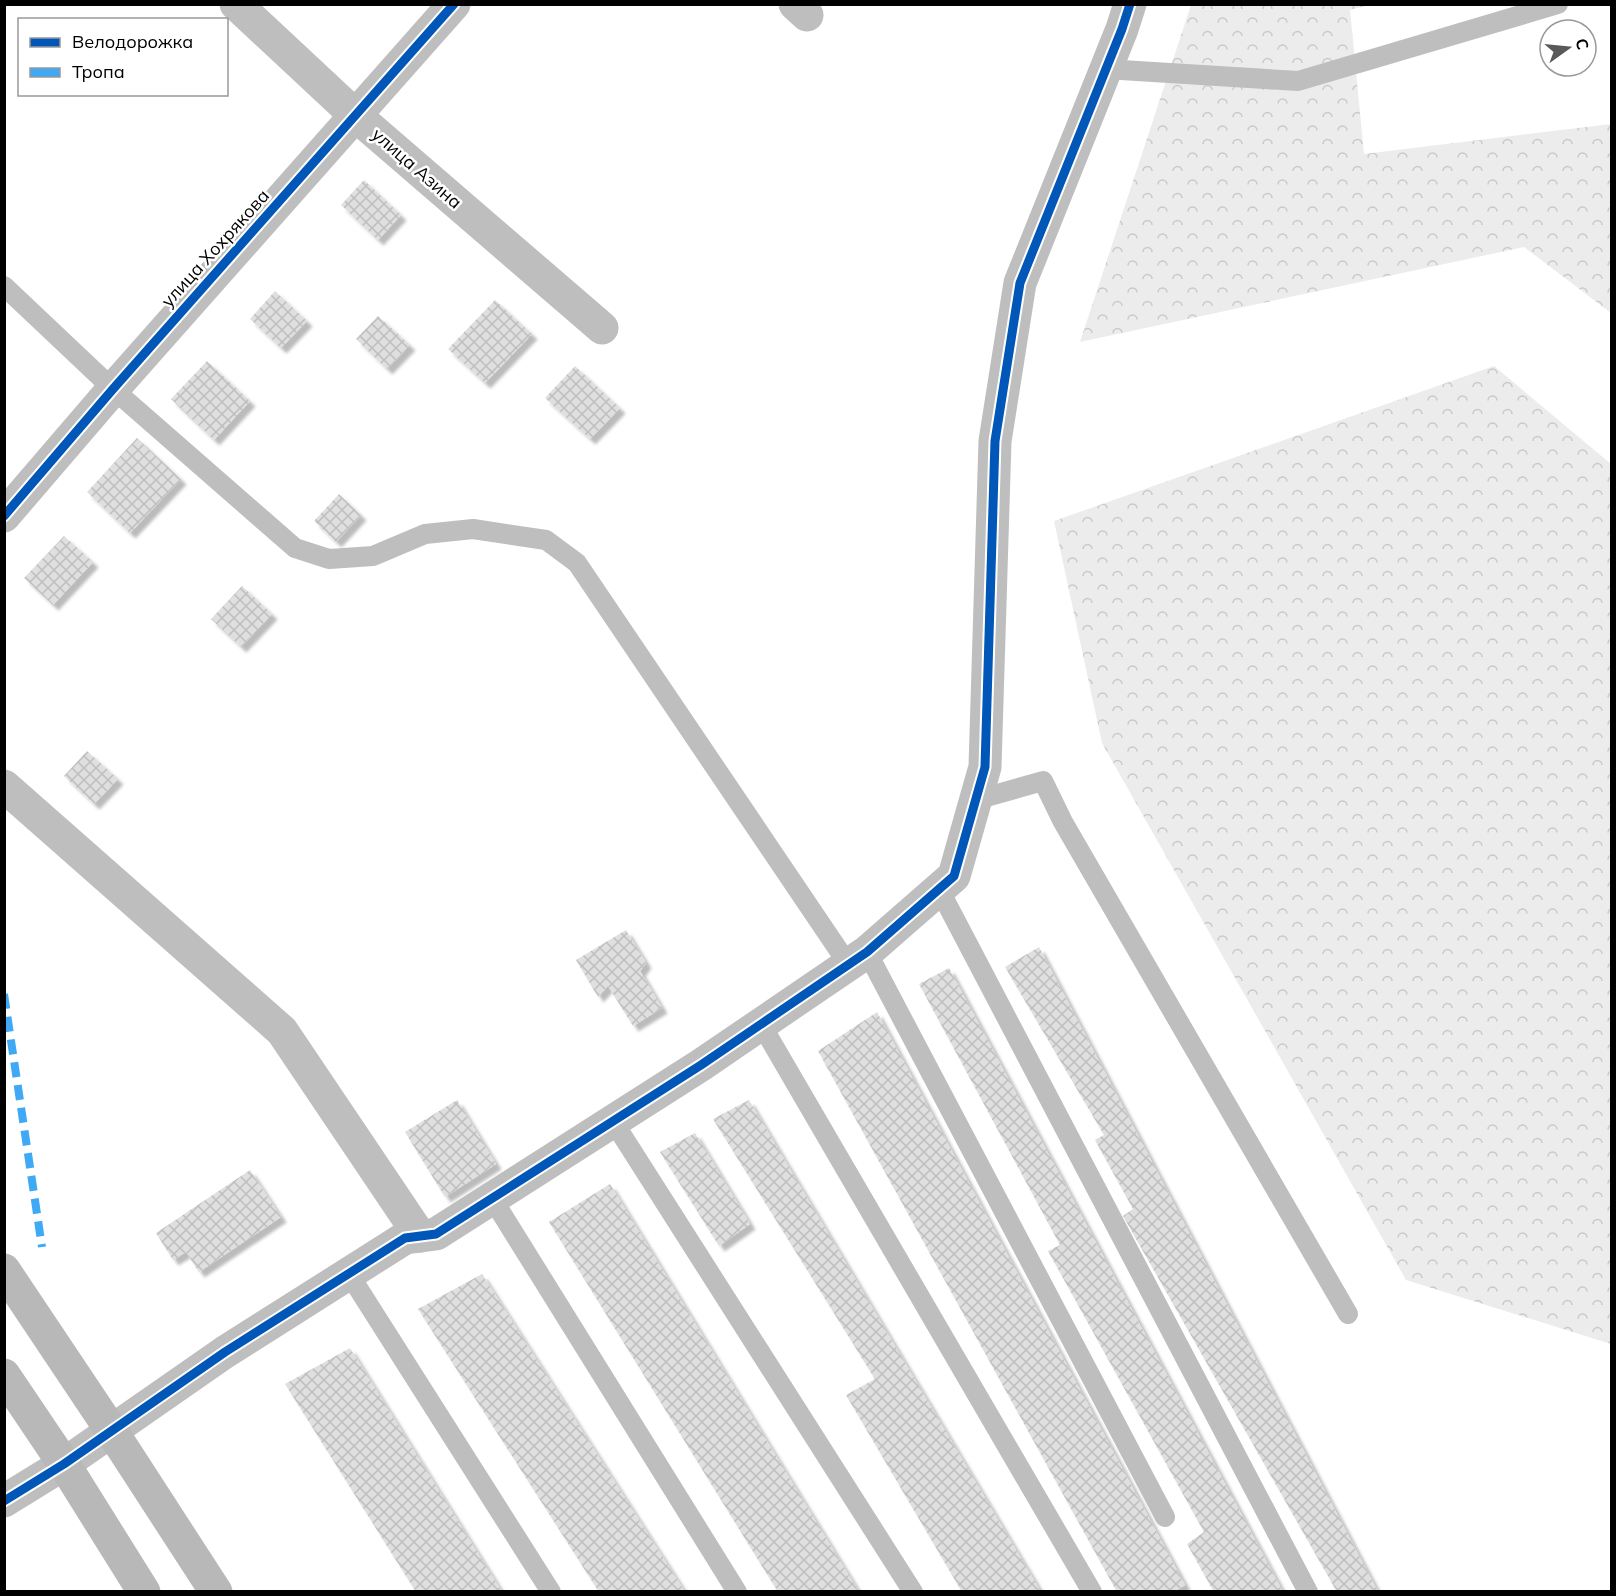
<svg xmlns="http://www.w3.org/2000/svg" width="1616" height="1596" viewBox="0 0 1616 1596" font-family="Mulish,sans-serif">
  <style>
    .forest { fill: url(#forest-crowns) }
    .building { fill: url(#building-cross-hatch); filter: url(#shadow) }
    .lines { fill: none; stroke-linecap: round; stroke-linejoin: round }
    .lane { stroke: #bebebe; stroke-width: 20 }
    .street { stroke: #bebebe; stroke-width: 33 }
    .secondary { stroke: #b8b8b8; stroke-width: 33 }
    .quiet { stroke: #3fa9f5; stroke-width: 8; stroke-dasharray: 15 8; stroke-linecap: butt }
    .cycleway-casing { stroke: #fff; stroke-width: 13 }
    .cycleway { stroke: #0057b8; stroke-width: 9 }
    .labels { text-anchor: middle; dominant-baseline: central; stroke-width: 5; stroke-linejoin: round; paint-order: stroke }
    .street-label { font-size: 18px; fill: #000; stroke: #fff }
  </style>
  <defs>
    <pattern id="forest-crowns" width="20" height="18" patternUnits="userSpaceOnUse" patternTransform="scale(1.5)"><rect width="20" height="18" fill="#ececec"/><path d="M2 6a3 3 0 1 1 6 0M12 15a3 3 0 1 1 6 0" fill="none" stroke="#c9c9c9"/></pattern>
    <pattern id="building-cross-hatch" width="8" height="8" patternUnits="userSpaceOnUse" patternTransform="scale(1.5)"><rect width="8" height="8" fill="#dfdfdf"/><path d="M0 0l8 8M0 8l8-8" fill="none" stroke="#bebebe"/></pattern>
    <filter id="shadow"><feDropShadow dx="5.5" dy="5.5" stdDeviation="1.5" flood-color="#0004"/></filter>
  </defs>
  <rect width="100%" height="100%" fill="#fff"/>
  <!-- forest -->
  <g class="forest">
    <path d="M1191 5H1369L1350 10 1364 154 1611 124V313L1524 247 1080 342Z"/>
    <path d="M1494 366 1611 464V1344L1406 1280 1102 743 1054 521Z"/>
  </g>
  <!-- building -->
  <g class="building">
    <path d="M364 180 401 215 378 240 341 205Z"/>
    <path d="M275 291 307 321 281 348 250 319Z"/>
    <path d="M495 300 532 334 485 383 448 349Z"/>
    <path d="M378 316 410 345 387 369 356 339Z"/>
    <path d="M207 361 250 401 214 440 171 399Z"/>
    <path d="M575 366 620 408 590 439 545 398Z"/>
    <path d="M137 438 181 479 130 533 87 492Z"/>
    <path d="M339 494 361 515 336 542 314 521Z"/>
    <path d="M64 536 93 562 53 605 24 578Z"/>
    <path d="M242 586 272 614 241 647 211 619Z"/>
    <path d="M87 751 118 779 94 804 64 776Z"/>
    <path d="M626 930 646 963 640 971 662 1008 633 1026 608 986 598 997 576 960Z"/>
    <path d="M1039 947 1378 1592H1337L1123 1216 1133 1209 1095 1140 1104 1135 1005 967Z"/>
    <path d="M949 968 1283 1592H1214L1187 1544 1204 1532 1048 1251 1060 1245 919 984Z"/>
    <path d="M877 1012 1185 1585 1174 1592H1117L818 1051Z"/>
    <path d="M457 1100 496 1164 445 1197 405 1132Z"/>
    <path d="M749 1100 1041 1592H962L846 1395 875 1379 713 1119Z"/>
    <path d="M695 1133 750 1224 719 1246 660 1152Z"/>
    <path d="M250 1170 281 1217 199 1272 186 1252 173 1260 156 1233Z"/>
    <path d="M610 1184 859 1592H778L549 1222Z"/>
    <path d="M482 1274 685 1592H599L418 1309Z"/>
    <path d="M350 1348 502 1592H416L285 1384Z"/>
  </g>
  <g class="lines">
    <!-- lane -->
    <g class="lane">
      <path d="M1105 69 1298 81 1558 4"/>
      <path d="M4 286 113 389 295 548 329 559 373 556 425 534 473 529 546 540 577 563 848 964"/>
      <path d="M976 800 1043 781 1063 822 1348 1314"/>
      <path d="M939 889 1308 1592"/>
      <path d="M867 952 1165 1517"/>
      <path d="M761 1024 1092 1592"/>
      <path d="M613 1121 913 1592"/>
      <path d="M492 1198 737 1592"/>
      <path d="M349 1274 551 1592"/>
    </g>
    <!-- street -->
    <g class="street">
      <path d="M236 4 355 115 602 328"/>
      <path d="M795 4 807 15"/>
      <path d="M4 516 113 389 454 4"/>
      <path d="M4 786 282 1031 420 1236"/>
      <path d="M4 1501 64 1464 225 1352 405 1238 436 1234 701 1065 867 952 954 876 985 767 995 441 1020 283 1122 29 1130 4"/>
    </g>
    <!-- secondary -->
    <g class="secondary">
      <path d="M4 1270 111 1430 216 1592"/>
      <path d="M4 1375 64 1464 144 1592"/>
    </g>
    <!-- quiet -->
    <path class="quiet" d="M4 994 42 1247"/>
    <defs>
      <g id="cycleway">
        <path d="M4 516 113 389 454 4"/>
        <path d="M4 1501 64 1464 225 1352 405 1238 436 1234 701 1065 867 952 954 876 985 767 995 441 1020 283 1122 29 1130 4"/>
      </g>
    </defs>
    <!-- cycleway casing -->
    <use href="#cycleway" class="cycleway-casing"/>
    <!-- cycleway -->
    <use href="#cycleway" class="cycleway"/>
  </g>
  <g class="labels">
    <!-- street labels -->
    <g class="street-label">
      <text transform="translate(417 168) rotate(41)">улица Азина</text>
      <text transform="translate(215 248) rotate(-48)">улица Хохрякова</text>
    </g>
  </g>
  <!-- border -->
  <rect width="1616" height="1596" fill="none" stroke="#000000" stroke-width="12"/>
  <!-- legend -->
  <rect x="18" y="18" width="210" height="78" fill="#ffffff" stroke="#999999" stroke-width="1.5"/>
  <rect x="30" y="38" width="30" height="9" fill="#0057b8" stroke="#999999" stroke-width="1.5"/>
  <text x="72" y="48" font-size="18" fill="#000000">Велодорожка</text>
  <rect x="30" y="68" width="30" height="9" fill="#3fa9f5" stroke="#999999" stroke-width="1.5"/>
  <text x="72" y="78" font-size="18" fill="#000000">Тропа</text>
  <!-- north arrow -->
  <g transform="translate(1568 48) rotate(75)"><circle r="28" fill="#ffffff" stroke="#999999" stroke-width="1.5"/>
  <path d="M0-4.5L10 22L0 15L-10 22Z" fill="#595959"/>
  <text y="-9" font-size="16" font-weight="bold" text-anchor="middle" fill="#000000">С</text>
  </g>
</svg>
